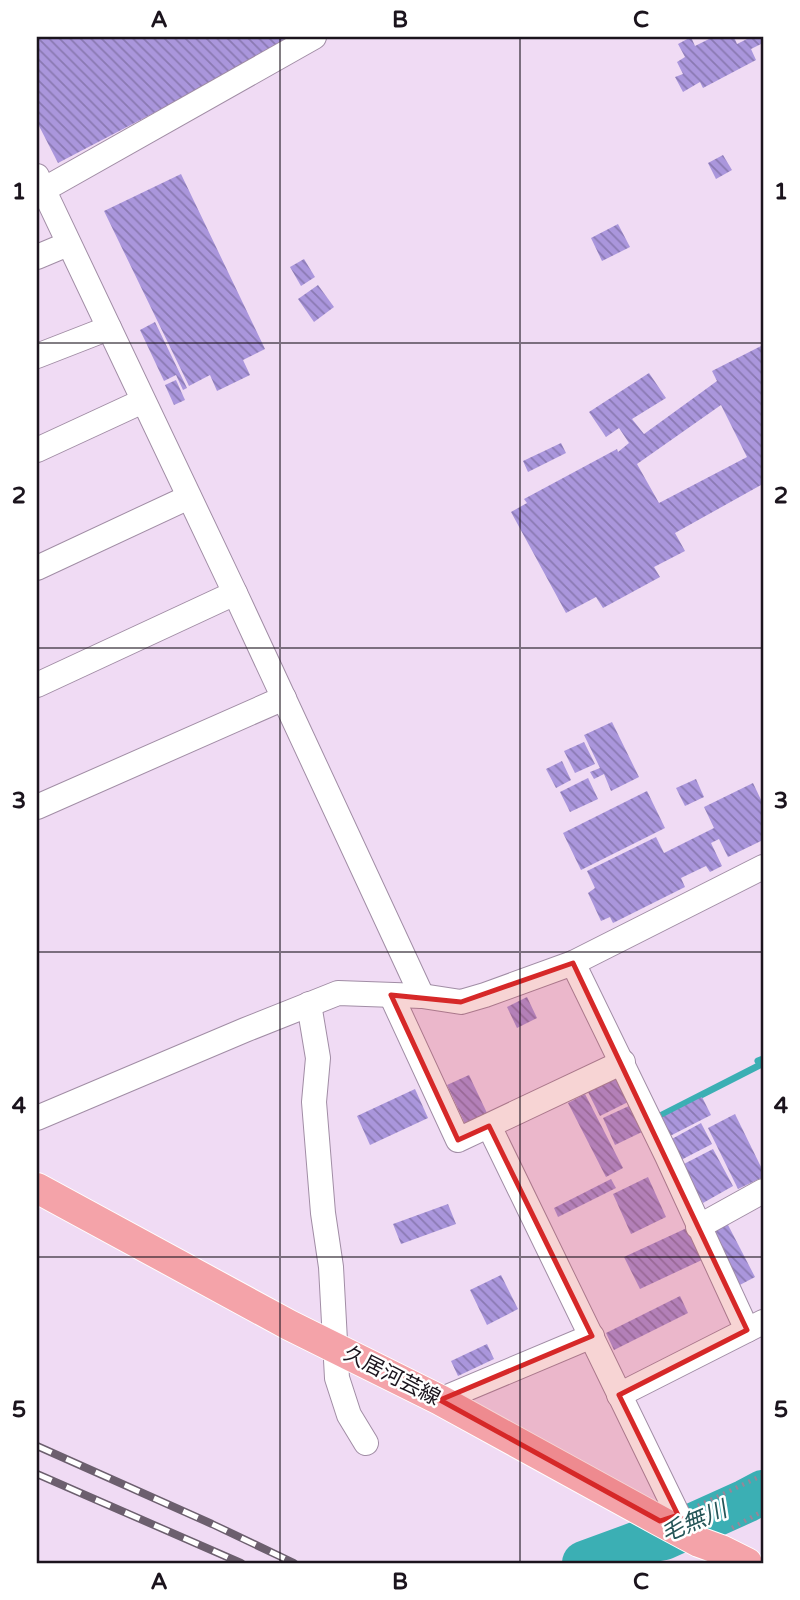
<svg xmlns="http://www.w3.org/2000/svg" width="800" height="1600" viewBox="0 0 800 1600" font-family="'Varela Round','Noto Sans JP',sans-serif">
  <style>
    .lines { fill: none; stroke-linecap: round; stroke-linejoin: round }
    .stream { stroke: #3bafb4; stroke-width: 7 }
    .river { stroke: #3bafb4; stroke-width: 44 }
    .building { fill: url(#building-back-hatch); fill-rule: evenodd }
    .minor-casing { stroke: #a18da5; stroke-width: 26 }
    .major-casing { stroke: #fff; stroke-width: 32 }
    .path { stroke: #968799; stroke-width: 4.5; stroke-dasharray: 2 5; stroke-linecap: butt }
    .minor { stroke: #fff; stroke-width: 24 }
    .major { stroke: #f4a3a9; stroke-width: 30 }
    .rail-casing { stroke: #6c5f6e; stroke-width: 8 }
    .rail { stroke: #fff; stroke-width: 5; stroke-dasharray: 16; stroke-linecap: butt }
    .marked { fill: #d62828; fill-opacity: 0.2; stroke: #d62828; stroke-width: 5; stroke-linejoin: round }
    .grid { fill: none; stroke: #1b141d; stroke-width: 2; stroke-opacity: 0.55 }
    .labels { text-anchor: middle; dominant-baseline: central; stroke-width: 5; stroke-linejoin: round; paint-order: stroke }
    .street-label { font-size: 21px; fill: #1b141d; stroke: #fff }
    .water-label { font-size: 23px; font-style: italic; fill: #265658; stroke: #fff }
    .neatline { fill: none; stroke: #1b141d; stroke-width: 2.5 }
    .grid-label { font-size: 23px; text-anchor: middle; font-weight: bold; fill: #1b141d }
  </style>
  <defs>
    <pattern id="building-back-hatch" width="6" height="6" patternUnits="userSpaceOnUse" patternTransform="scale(1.75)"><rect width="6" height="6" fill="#aa96dc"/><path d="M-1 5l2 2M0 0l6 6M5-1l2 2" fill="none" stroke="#8a79b2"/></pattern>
  </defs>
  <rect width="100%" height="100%" fill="#f0dbf4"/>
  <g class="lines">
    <!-- stream -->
    <path class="stream" d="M658 1117 760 1065 758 1061 763 1059"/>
    <!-- river -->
    <path class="river" d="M584 1563 641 1542 664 1538 746 1501 763 1492"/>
  </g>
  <!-- building -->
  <g class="building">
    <path d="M40 37H299L58 163 37 122V39Z"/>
    <path d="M691 37 695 46 713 37H734L737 44 751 37H763L762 40 763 43 751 49 756 60 703 88 700 82 683 92 675 77 683 74 677 62 685 57 678 44Z"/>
    <path d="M723 155 732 170 716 179 708 163Z"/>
    <path d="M181 174 265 349 243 360 250 375 217 391 210 375 189 386 104 211Z"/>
    <path d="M618 224 630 247 602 261 591 238Z"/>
    <path d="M304 259 315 277 301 286 290 267Z"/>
    <path d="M318 285 334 307 314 322 298 299Z"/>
    <path d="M155 322 187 388 183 390 176 375 164 381 140 330Z"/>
    <path d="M763 345V489L761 485 675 533 685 551 654 567 660 577 603 608 596 597 566 613 511 512 527 503 524 499 617 449 618 452 629 443 619 428 606 437 589 412 649 373 666 398 632 419 644 434 717 381 712 371ZM721 405 747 457 659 503 637 464Z"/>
    <path d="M176 380 185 400 174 405 165 385Z"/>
    <path d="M561 443 566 453 528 472 523 461Z"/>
    <path d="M612 722 639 777 611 791 604 774 594 779 590 772 600 768 584 735Z"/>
    <path d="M584 742 595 764 575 773 564 751Z"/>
    <path d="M562 761 571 780 556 788 546 769Z"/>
    <path d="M588 778 598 799 570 812 560 792Z"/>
    <path d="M696 779 704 797 685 806 676 788Z"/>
    <path d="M753 783 763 804V840L728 857 719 839 711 843 722 866 710 872 706 866 681 878 685 887 613 923 610 917 601 921 588 893 595 888 587 871 656 837 664 853 714 828 704 807Z"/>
    <path d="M647 791 665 828 581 870 563 833Z"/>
    <path d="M527 997 537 1018 517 1028 507 1007Z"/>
    <path d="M469 1075 487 1113 465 1124 447 1085Z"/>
    <path d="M618 1077 630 1101 600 1116 588 1092Z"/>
    <path d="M415 1089 428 1118 370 1145 357 1116Z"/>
    <path d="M585 1094 623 1168 606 1177 568 1103Z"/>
    <path d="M702 1097 711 1115 670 1136 661 1118Z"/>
    <path d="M631 1105 644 1131 615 1145 603 1118Z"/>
    <path d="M735 1114 763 1171V1177L738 1189 708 1128Z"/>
    <path d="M701 1123 712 1144 681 1160 670 1140Z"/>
    <path d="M713 1149 733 1186 703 1203 682 1165Z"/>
    <path d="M648 1177 666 1217 631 1234 613 1194Z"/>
    <path d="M611 1179 616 1188 558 1217 554 1208Z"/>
    <path d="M448 1204 456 1224 401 1244 393 1224Z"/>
    <path d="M727 1223 755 1277 736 1287 708 1233Z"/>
    <path d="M689 1227 704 1259 640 1289 624 1257Z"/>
    <path d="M501 1275 518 1309 487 1325 470 1290Z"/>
    <path d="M680 1296 688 1313 614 1350 606 1333Z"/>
    <path d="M487 1344 494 1359 458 1376 451 1361Z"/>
  </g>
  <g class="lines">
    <defs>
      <g id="minor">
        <path d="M37 176 235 593 422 996"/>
        <path d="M43 190 314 37"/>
        <path d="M37 257 68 244"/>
        <path d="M37 356 109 328"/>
        <path d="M37 450 143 401"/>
        <path d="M37 568 189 497"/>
        <path d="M37 685 235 593"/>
        <path d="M37 807 284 698"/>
        <path d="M573 963 667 1156 747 1330"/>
        <path d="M391 995 458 1140 623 1062"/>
        <path d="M309 1004 318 1058 314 1102 323 1213 331 1267 337 1378 349 1415 366 1443"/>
        <path d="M37 1118 245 1030 338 993 422 996 461 1002 485 995 573 963 763 867"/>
        <path d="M489 1126 678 1515 660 1521"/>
        <path d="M698 1227 763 1191"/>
        <path d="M619 1395 763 1322"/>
        <path d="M440 1400 592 1336"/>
      </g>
      <path id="major" d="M37 1188 289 1325 440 1400 660 1521 699 1542 721 1550 747 1563"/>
    </defs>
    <!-- minor casing -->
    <use href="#minor" class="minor-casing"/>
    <!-- major casing -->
    <use href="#major" class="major-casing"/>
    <!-- path -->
    <g class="path">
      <path d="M698 1506 763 1475"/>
      <path d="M732 1528 763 1511"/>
    </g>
    <!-- minor -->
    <use href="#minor" class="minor"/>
    <!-- major -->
    <use href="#major" class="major"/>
    <defs>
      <g id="rail">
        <path d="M37 1446 212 1524 294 1563"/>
        <path d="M37 1474 241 1563"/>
      </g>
    </defs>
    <!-- rail casing -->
    <use href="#rail" class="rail-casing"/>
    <!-- rail -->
    <use href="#rail" class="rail"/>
  </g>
  <!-- marked area -->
  <path class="marked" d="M573 963 747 1330 619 1395 678 1515 660 1521 440 1400 592 1336 489 1126 458 1140 391 995 461 1002Z"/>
  <!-- grid -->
  <path class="grid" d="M280 37V1563M520 37V1563M37 343H763M37 648H763M37 952H763M37 1257H763"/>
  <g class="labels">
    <!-- street labels -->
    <g class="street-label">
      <text transform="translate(392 1376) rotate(27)">久居河芸線</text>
    </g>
    <!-- water labels -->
    <g class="water-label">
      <text transform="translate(694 1522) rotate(-23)">毛無川</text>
    </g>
  </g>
  <!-- border -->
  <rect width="800" height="1600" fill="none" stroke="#ffffff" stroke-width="77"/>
  <rect x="38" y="38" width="724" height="1524" class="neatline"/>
  <g class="grid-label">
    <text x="159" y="27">A</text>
    <text x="400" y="27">B</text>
    <text x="641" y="27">C</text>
    <text x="19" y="199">1</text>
    <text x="781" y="199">1</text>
    <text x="19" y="503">2</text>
    <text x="781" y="503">2</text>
    <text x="19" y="808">3</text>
    <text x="781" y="808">3</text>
    <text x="19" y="1113">4</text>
    <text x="781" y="1113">4</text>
    <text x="19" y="1417">5</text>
    <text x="781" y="1417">5</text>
    <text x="159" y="1589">A</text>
    <text x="400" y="1589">B</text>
    <text x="641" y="1589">C</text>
  </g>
</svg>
